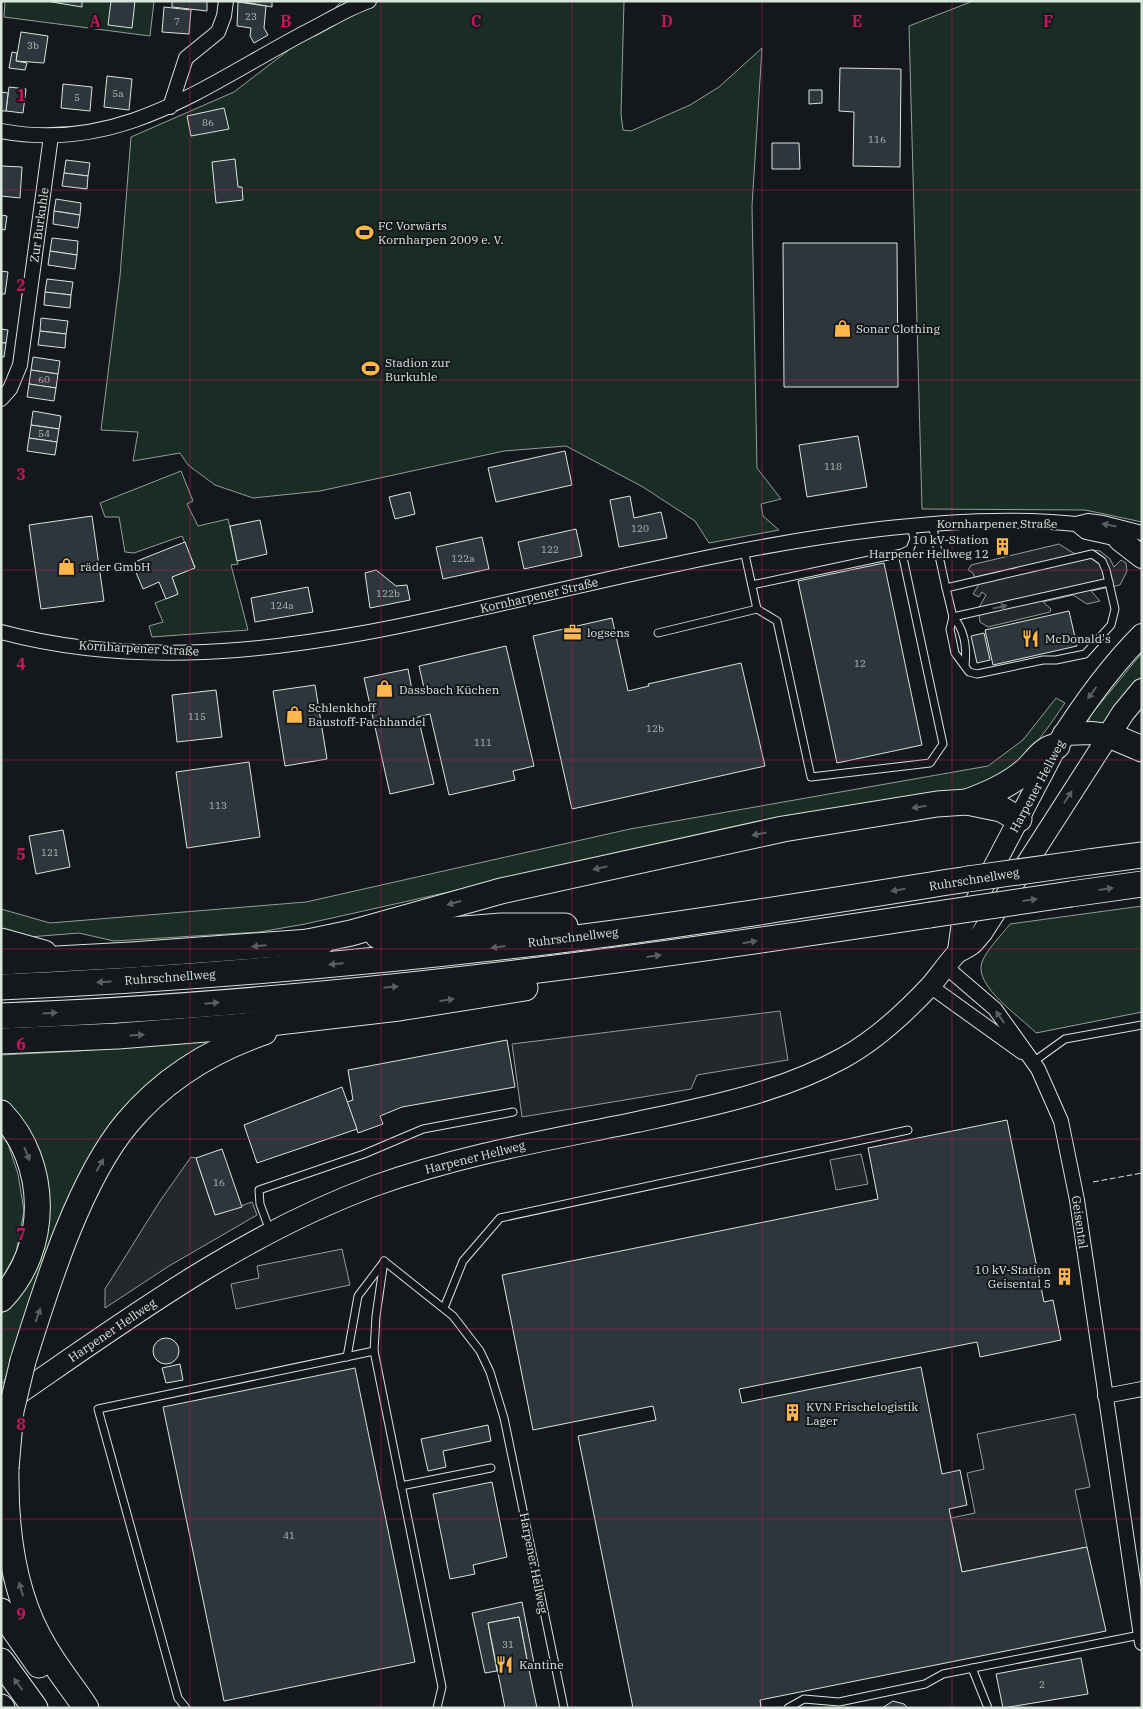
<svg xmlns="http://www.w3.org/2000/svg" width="1143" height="1709" viewBox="0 0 1143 1709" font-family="'IBM Plex Serif',serif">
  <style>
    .green { fill: #1a2d24; stroke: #939e99 }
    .parking { fill: #24282b; stroke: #939e99 }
    .building { fill: #2c363c; stroke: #d8e6dc }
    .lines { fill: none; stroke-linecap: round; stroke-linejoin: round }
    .lane-casing { stroke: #d8e6dc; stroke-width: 9 }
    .street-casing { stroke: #d8e6dc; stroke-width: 16 }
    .secondary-casing { stroke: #d8e6dc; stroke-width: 22 }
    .primary-casing { stroke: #d8e6dc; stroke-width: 24 }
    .highway-casing { stroke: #d8e6dc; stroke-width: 27 }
    .lane { stroke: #14181c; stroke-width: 7 }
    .street { stroke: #14181c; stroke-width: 14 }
    .secondary { stroke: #14181c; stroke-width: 20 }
    .primary { stroke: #14181c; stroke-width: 22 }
    .highway { stroke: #14181c; stroke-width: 25 }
    .highway-bridge-casing { stroke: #d8e6dc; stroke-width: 27; stroke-linecap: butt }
    .highway-bridge { stroke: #14181c; stroke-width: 25 }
    .fence { stroke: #d8e6dc; stroke-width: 1; stroke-dasharray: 6 2.5; stroke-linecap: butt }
    .oneway { fill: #59605f }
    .grid { fill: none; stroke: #c2185b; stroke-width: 1; stroke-opacity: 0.55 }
    .labels { text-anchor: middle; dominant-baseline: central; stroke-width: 4; stroke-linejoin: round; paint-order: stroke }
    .number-label { font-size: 10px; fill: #adbab4 }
    .street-label { font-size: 12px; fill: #d8e6dc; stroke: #14181c }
    .poi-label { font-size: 12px; fill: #d8e6dc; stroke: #14181c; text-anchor: start }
    .grid-label { font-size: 16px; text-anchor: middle; font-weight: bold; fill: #c2185b; stroke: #14181c; stroke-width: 4; stroke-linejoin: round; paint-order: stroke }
  </style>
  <rect width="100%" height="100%" fill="#14181c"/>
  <!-- green -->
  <g class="green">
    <path d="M5 1H154L150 36 4 17Z"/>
    <path d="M342 1H624L621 114 623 130 631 131 690 105 719 87 762 48 752 206 757 468 781 499 761 504 763 516 779 530 709 543 695 521 643 487 566 446 504 451 320 491 253 498 215 485 188 465 180 453 133 461 138 432 101 430 120 276 131 137 234 92 307 36Z"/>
    <path d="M973 1H1142V522L1085 510 922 509 909 26Z"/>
    <path d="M181 471 193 501 187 504 198 526 228 519 238 564 231 565 248 630 152 637 149 626 163 622 155 603 178 594 172 577 195 567 182 536 134 553 125 552 119 517H105L100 503Z"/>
    <path d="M1142 653V676L1101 727 1089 722V717Z"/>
    <path d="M1056 698 1065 703C1051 723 1037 745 1018 762 1007 771 994 777 983 787L651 847 305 924 260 932 114 941 79 933 29 937 1 929V909L50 923 306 902 630 829 988 766 1023 740Z"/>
    <path d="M1142 906V1012L1036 1033C1021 1017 973 986 982 962 987 949 1001 936 1010 924Z"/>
    <path d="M215 1040C182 1058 158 1074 131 1101L30 1308 4 1382 1 1384V1314L15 1301 41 1248 1 1101V1055L78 1051Z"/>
    <path d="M1 1136 8 1144 18 1174 24 1211 16 1253 1 1280Z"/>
  </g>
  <!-- parking -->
  <g class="parking">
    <path d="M1059 544 1075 554 1093 550 1100 551 1110 559 1114 567 1121 560 1126 563 1127 571 1120 585 1091 591 1100 601 1087 604 1073 595 1043 602 1051 609 1050 612 988 627 980 622 978 609 986 595 982 592 979 597 973 594 978 586 973 573 968 570 971 565Z"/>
    <path d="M780 1011 788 1060 697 1075 691 1089 522 1117 512 1044Z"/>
    <path d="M861 1154 868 1184 836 1190 830 1160Z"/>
    <path d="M191 1157 196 1158 215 1215 252 1202 257 1215 169 1266 105 1308V1289L160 1201Z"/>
    <path d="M342 1249 350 1285 236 1309 231 1284 259 1278 257 1266Z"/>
    <path d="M1075 1414 1090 1487 1075 1490 1087 1547 962 1572 951 1518 975 1513 967 1473 984 1469 977 1434Z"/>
  </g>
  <!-- building -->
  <g class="building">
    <path d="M46 1H82V7Z"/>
    <path d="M111 1H135L132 28 108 25Z"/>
    <path d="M172 1H207V11L172 7Z"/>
    <path d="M238 1H272V7Z"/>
    <path d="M238 2 266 6 264 28 268 35 254 43 250 36 251 28 237 26Z"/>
    <path d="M164 7 191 10 189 34 162 32Z"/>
    <path d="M21 32 48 36 44 63 16 61Z"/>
    <path d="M12 52 17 53 16 61 27 63 25 70 9 68Z"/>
    <path d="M840 68 901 69 900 167 853 166 854 112 839 111Z"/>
    <path d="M107 76 132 79 129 110 104 107Z"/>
    <path d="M63 84 92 87 90 111 61 108Z"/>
    <path d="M9 87 26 89 23 113 6 111Z"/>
    <path d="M809 90H822V103L809 104Z"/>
    <path d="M1 92 8 93 6 111H1Z"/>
    <path d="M224 108 229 129 191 136 187 116Z"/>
    <path d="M772 143H799L800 169H772Z"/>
    <path d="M235 159 238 187H242L243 200 216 203 212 162Z"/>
    <path d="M66 160 90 163 88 176 64 173Z"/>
    <path d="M1 166 22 167 20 198 1 196Z"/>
    <path d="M64 173 88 176 87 189 62 186Z"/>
    <path d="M56 199 81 203 80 215 54 211Z"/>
    <path d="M54 211 80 215 78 228 53 224Z"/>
    <path d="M1 215 7 216 5 230 1 229Z"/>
    <path d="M52 238 78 241 77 255 50 251Z"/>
    <path d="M783 243H897L898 387H784Z"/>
    <path d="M50 251 77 255 75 269 48 265Z"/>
    <path d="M1 271 8 272 5 294H1Z"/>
    <path d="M47 279 73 282 71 295 45 292Z"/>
    <path d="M45 292 71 295 70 308 44 305Z"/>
    <path d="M41 318 68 321 66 334 40 331Z"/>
    <path d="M1 329 8 330 6 343H1Z"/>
    <path d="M40 331 66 334 65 348 38 345Z"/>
    <path d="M1 343H6L4 357H1Z"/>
    <path d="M33 357 60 361 58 374 31 370Z"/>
    <path d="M31 370 58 374 56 388 29 384Z"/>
    <path d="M29 384 56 388 54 401 27 397Z"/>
    <path d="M33 411 61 416 59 429 31 425Z"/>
    <path d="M31 425 59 429 57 442 29 438Z"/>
    <path d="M858 436 867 487 807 497 799 445Z"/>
    <path d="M29 438 57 442 55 455 27 451Z"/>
    <path d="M565 451 572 485 496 502 488 468Z"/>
    <path d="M410 492 415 514 395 519 389 497Z"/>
    <path d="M630 496 634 518 661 512 667 538 619 547 610 500Z"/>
    <path d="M92 516 104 601 41 609 29 525Z"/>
    <path d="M260 520 267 554 237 561 230 526Z"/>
    <path d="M576 529 582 556 524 569 518 542Z"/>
    <path d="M482 537 489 569 443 579 436 547Z"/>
    <path d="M185 542 195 568 172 577 178 594 166 599 159 582 143 589 132 563Z"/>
    <path d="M1005 542 1007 548 1000 549 999 544Z"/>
    <path d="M884 563 922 745 837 763 798 581Z"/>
    <path d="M376 570 396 586 407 585 410 600 370 608 365 573Z"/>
    <path d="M308 587 313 612 255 622 251 598Z"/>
    <path d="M1069 611 1077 646 993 665 985 630Z"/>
    <path d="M612 618 628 691 649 686 648 684 741 663 765 766 572 809 533 636Z"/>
    <path d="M984 633 990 660 977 663 971 636Z"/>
    <path d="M506 646 534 766 513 771 515 780 449 795 430 714 418 717 434 784 390 794 364 678 408 669 412 690 424 688 419 666Z"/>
    <path d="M315 685 327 759 285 766 273 691Z"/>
    <path d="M216 690 222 737 177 742 172 695Z"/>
    <path d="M249 762 260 837 187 848 176 772Z"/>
    <path d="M63 830 70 867 36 874 29 836Z"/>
    <path d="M507 1040 515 1087 402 1107 380 1116 383 1124 358 1133 347 1102 353 1100 348 1070Z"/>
    <path d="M342 1087 357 1129 257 1163 244 1125Z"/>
    <path d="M1007 1120 1044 1302 1053 1300 1061 1340 980 1357 977 1342 739 1389 742 1403 921 1367 942 1474 960 1470 967 1505 949 1509 962 1572 1087 1547 1106 1631 760 1700 761 1708H633L578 1436 656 1420 653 1406 533 1430 502 1275 878 1199 868 1148Z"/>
    <path d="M222 1149 242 1207 215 1215 196 1158Z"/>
    <circle cx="166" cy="1351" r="13"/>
    <path d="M180 1364 183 1380 166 1383 162 1368Z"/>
    <path d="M355 1368 415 1662 224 1701 163 1407Z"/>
    <path d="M488 1425 491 1441 443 1451 446 1467 428 1471 421 1439Z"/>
    <path d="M492 1482 507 1557 473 1565 475 1574 450 1579 433 1494Z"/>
    <path d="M522 1602 534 1663 528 1665 519 1617 488 1623 497 1671 485 1673 472 1613Z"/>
    <path d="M519 1617 528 1665 537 1708H505L488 1623Z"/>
    <path d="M1081 1658 1088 1694 1003 1708 996 1674Z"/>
    <path d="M893 1701 904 1704 908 1708H882Z"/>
  </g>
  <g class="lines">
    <defs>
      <g id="lane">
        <path d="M932 524 946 588"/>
        <path d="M744 550 757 609 777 621 811 777 930 763 943 744 902 553 910 549 914 539 911 526"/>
        <path d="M1092 554 1102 561 1106 570 1115 609 1111 625 1085 654 1056 660H1043L977 674 969 672 955 653 950 629 953 617 946 588Z"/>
        <path d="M752 585 902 553"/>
        <path d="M953 617 1109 582"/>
        <path d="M953 617C965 630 967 648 965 666"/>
        <path d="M658 633 757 609"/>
        <path d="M1033 1062 1065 1039 1142 1025"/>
        <path d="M270 1231 260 1204 259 1190 364 1154 423 1129 513 1112"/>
        <path d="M384 1261 453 1316 480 1351 490 1372 504 1418 564 1708"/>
        <path d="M384 1261 376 1316 374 1351 442 1687 437 1708"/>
        <path d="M444 1308 463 1261 500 1218 908 1130"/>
        <path d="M347 1357 358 1296 383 1263"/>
        <path d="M401 1486 491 1468"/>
        <path d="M972 1668 988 1708"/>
        <path d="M186 1708 178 1698 98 1409 374 1351"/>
        <path d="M788 1708 804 1699 839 1702 925 1684 943 1674 1140 1635"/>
      </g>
      <g id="street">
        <path d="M170 107 186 58 218 32 224 16 226 1"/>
        <path d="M1 131C122 154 208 83 308 31 328 21 348 8 369 1"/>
        <path d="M1 399 10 389 20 365 51 136"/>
        <path d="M1076 524 1086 532 1127 541"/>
        <path d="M1 632C159 674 322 645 477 609 611 579 744 545 880 529 945 522 1011 517 1076 524L1088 521 1103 523 1142 533"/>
        <path d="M946 967 995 1009 1038 1069 1061 1121 1077 1200 1142 1643"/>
        <path d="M930 986 1022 1052"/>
        <path d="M1105 1396 1142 1389"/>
      </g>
      <g id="secondary">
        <path d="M958 951 961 929 1057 746"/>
        <path d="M7 1402C125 1321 239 1236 374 1186 459 1155 549 1140 637 1122 707 1107 779 1093 843 1058 876 1040 906 1012 932 984 940 974 948 963 956 954 961 950 966 949 971 945 975 942 978 937 982 933L1109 735"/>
      </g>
      <g id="primary">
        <path d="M1120 540 1142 557"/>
        <path d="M1064 734 1091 733 1109 735 1123 713 1142 690"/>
        <path d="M1057 746C1082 706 1109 668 1142 635"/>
      </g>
      <g id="highway">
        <path d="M1109 735 1142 749"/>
        <path d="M967 802C988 794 1007 786 1024 772 1037 761 1040 750 1057 746"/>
        <path d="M1089 862 1142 855"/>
        <path d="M1071 894 1142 884"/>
        <path d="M378 936 501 926H565"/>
        <path d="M1 941 44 953"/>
        <path d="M308 942 351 933 501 891 783 829 937 804 967 802 1001 809 1019 819"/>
        <path d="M1 962 131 955 323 941"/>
        <path d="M1 987C185 979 369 963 552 941 691 924 829 901 968 879"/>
        <path d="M1 1016C313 1004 622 962 930 915"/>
        <path d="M1 1041 118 1036 244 1026 399 1008 525 988"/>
        <path d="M1 1113C49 1163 50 1249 1 1299"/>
        <path d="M23 1361C46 1288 78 1182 127 1123 163 1080 212 1050 264 1032"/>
        <path d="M6 1468C5 1528 13 1596 45 1648 57 1669 73 1688 86 1708"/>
        <path d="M1 1611 39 1665"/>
        <path d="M1 1661 35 1708"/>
        <path d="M1 1707 2 1708"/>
      </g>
    </defs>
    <!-- lane casing -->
    <use href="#lane" class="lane-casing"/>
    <!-- street casing -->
    <use href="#street" class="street-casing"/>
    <!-- secondary casing -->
    <use href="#secondary" class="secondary-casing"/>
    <!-- primary casing -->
    <use href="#primary" class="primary-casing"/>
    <!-- highway casing -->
    <use href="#highway" class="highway-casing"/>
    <!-- lane -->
    <use href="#lane" class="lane"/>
    <!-- street -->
    <use href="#street" class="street"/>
    <!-- secondary -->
    <use href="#secondary" class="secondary"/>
    <!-- primary -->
    <use href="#primary" class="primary"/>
    <!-- highway -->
    <use href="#highway" class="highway"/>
    <defs>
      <g id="highway-bridge">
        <path d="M968 879 1089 862"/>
        <path d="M930 915 1071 894"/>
        <path d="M6 1468 11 1411 23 1361"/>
      </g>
    </defs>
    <!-- highway-bridge casing -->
    <use href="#highway-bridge" class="highway-bridge-casing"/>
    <!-- highway-bridge -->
    <use href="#highway-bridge" class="highway-bridge"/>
    <!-- fence -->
    <path class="fence" d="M1093 1182 1142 1173"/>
  </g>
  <!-- one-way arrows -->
  <defs><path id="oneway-solid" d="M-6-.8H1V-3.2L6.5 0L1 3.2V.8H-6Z" transform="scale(1.25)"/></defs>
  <g class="oneway">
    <use href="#oneway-solid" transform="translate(1109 525) rotate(-169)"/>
    <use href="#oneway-solid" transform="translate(1000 607) rotate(-12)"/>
    <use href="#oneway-solid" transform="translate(1092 693) rotate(126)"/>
    <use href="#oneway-solid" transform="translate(1068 797) rotate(-57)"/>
    <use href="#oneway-solid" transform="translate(919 807) rotate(171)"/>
    <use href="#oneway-solid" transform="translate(759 834) rotate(168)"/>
    <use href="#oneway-solid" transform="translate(600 868) rotate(167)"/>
    <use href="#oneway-solid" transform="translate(1106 889) rotate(-8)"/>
    <use href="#oneway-solid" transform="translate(898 890) rotate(171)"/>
    <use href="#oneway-solid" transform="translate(1030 900) rotate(-8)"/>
    <use href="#oneway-solid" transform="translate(454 903) rotate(165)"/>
    <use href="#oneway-solid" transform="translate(750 942) rotate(-9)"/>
    <use href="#oneway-solid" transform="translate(259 946) rotate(175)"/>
    <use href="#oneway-solid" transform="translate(498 947) rotate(173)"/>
    <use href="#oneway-solid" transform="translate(654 956) rotate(-8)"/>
    <use href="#oneway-solid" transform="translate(336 964) rotate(175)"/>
    <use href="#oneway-solid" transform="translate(104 982) rotate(176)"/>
    <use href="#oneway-solid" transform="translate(391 987) rotate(-6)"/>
    <use href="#oneway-solid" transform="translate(447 1000) rotate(-8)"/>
    <use href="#oneway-solid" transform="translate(212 1003) rotate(-5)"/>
    <use href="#oneway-solid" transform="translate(50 1013) rotate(-3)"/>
    <use href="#oneway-solid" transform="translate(1000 1017) rotate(-125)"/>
    <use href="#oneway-solid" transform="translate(137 1035) rotate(-4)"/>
    <use href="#oneway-solid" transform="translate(27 1154) rotate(68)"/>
    <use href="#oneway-solid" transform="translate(100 1165) rotate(-61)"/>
    <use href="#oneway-solid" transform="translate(38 1315) rotate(-70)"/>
    <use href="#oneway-solid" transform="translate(21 1589) rotate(-106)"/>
    <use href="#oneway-solid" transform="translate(18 1684) rotate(-126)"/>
  </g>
  <!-- grid -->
  <path class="grid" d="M190 1V1708M381 1V1708M572 1V1708M762 1V1708M952 1V1708M1 190H1142M1 380H1142M1 570H1142M1 760H1142M1 949H1142M1 1139H1142M1 1329H1142M1 1519H1142"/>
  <!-- icons -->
  <defs>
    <symbol id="stadium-bare" viewBox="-9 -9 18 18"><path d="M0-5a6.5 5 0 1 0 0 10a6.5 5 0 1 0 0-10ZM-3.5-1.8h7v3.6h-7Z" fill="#ffb74d" stroke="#14181c" stroke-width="2.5" paint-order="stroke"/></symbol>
    <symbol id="shop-bare" viewBox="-9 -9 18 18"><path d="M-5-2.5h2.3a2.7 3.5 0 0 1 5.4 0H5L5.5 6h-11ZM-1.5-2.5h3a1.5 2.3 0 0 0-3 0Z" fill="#ffb74d" stroke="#14181c" stroke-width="2.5" paint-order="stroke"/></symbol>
    <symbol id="building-bare" viewBox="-9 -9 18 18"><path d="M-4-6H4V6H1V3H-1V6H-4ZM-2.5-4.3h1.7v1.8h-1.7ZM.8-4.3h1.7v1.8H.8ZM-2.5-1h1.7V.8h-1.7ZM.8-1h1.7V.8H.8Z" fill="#ffb74d" stroke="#14181c" stroke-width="2.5" paint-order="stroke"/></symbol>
    <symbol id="office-bare" viewBox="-9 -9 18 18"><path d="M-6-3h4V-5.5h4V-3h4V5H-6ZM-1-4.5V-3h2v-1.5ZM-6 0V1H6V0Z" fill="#ffb74d" stroke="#14181c" stroke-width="2.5" paint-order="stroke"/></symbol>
    <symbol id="restaurant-bare" viewBox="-9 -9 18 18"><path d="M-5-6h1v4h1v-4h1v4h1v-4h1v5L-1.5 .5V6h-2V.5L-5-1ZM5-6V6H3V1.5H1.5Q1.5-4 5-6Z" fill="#ffb74d" stroke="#14181c" stroke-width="2.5" paint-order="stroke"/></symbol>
  </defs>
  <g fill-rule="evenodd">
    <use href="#stadium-bare" x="352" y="220" width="25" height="25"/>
    <use href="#shop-bare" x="830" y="316" width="25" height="25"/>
    <use href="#stadium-bare" x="358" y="356" width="25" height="25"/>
    <use href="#building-bare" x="990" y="534" width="25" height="25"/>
    <use href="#shop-bare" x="54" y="554" width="25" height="25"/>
    <use href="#office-bare" x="560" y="620" width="25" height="25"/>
    <use href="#restaurant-bare" x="1018" y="626" width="25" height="25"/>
    <use href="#shop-bare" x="372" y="676" width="25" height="25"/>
    <use href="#shop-bare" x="282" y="702" width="25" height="25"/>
    <use href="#building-bare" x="1052" y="1264" width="25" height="25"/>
    <use href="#building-bare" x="780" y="1400" width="25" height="25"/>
    <use href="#restaurant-bare" x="492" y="1652" width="25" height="25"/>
  </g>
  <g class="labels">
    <!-- number labels -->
    <g class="number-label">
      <text x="251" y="16">23</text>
      <text x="177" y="21">7</text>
      <text x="33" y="45">3b</text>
      <text x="118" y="93">5a</text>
      <text x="77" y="97">5</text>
      <text x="208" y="122">86</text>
      <text x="877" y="139">116</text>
      <text x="44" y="379">60</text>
      <text x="44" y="433">54</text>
      <text x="833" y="466">118</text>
      <text x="640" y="528">120</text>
      <text x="550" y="549">122</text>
      <text x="463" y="558">122a</text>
      <text x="388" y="593">122b</text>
      <text x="282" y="605">124a</text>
      <text x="860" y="663">12</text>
      <text x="197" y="716">115</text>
      <text x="655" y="728">12b</text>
      <text x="483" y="742">111</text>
      <text x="218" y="805">113</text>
      <text x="50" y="852">121</text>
      <text x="219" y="1182">16</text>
      <text x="289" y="1535">41</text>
      <text x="508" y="1644">31</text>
      <text x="1042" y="1684">2</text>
    </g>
    <!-- street labels -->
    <g class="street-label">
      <text transform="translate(39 225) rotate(-82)">Zur Burkuhle</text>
      <text x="997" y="523">Kornharpener Straße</text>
      <text transform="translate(539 595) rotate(-13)">Kornharpener Straße</text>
      <text transform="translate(139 648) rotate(3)">Kornharpener Straße</text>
      <text transform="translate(1037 786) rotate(-62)">Harpener Hellweg</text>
      <text transform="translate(974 879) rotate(-9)">Ruhrschnellweg</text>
      <text transform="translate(573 937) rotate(-7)">Ruhrschnellweg</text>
      <text transform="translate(170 977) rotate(-4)">Ruhrschnellweg</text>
      <text transform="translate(475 1157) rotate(-14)">Harpener Hellweg</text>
      <text transform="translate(1080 1222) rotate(82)">Geisental</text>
      <text transform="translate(112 1330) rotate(-34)">Harpener Hellweg</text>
      <text transform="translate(534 1563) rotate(79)">Harpener Hellweg</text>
    </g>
    <!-- poi labels -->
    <g class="poi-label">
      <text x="378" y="225">FC Vorwärts<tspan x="378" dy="14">Kornharpen 2009 e. V.</tspan></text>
      <text x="856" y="328">Sonar Clothing</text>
      <text x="385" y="362">Stadion zur<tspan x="385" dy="14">Burkuhle</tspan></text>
      <text x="989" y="539" text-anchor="end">10 kV-Station<tspan x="989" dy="14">Harpener Hellweg 12</tspan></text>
      <text x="80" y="566">räder GmbH</text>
      <text x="587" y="632">logsens</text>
      <text x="1045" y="638">McDonald's</text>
      <text x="399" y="689">Dassbach Küchen</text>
      <text x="308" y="707">Schlenkhoff<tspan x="308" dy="14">Baustoff-Fachhandel</tspan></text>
      <text x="1051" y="1269" text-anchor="end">10 kV-Station<tspan x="1051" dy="14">Geisental 5</tspan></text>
      <text x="806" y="1406">KVN Frischelogistik<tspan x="806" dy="14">Lager</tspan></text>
      <text x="519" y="1664">Kantine</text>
    </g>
  </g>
  <g class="grid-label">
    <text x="95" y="27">A</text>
    <text x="286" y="27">B</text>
    <text x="476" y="27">C</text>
    <text x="667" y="27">D</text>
    <text x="857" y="27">E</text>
    <text x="1048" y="27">F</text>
    <text x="21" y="101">1</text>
    <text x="21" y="291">2</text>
    <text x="21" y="480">3</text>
    <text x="21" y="670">4</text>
    <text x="21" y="860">5</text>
    <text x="21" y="1050">6</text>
    <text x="21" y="1240">7</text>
    <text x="21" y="1430">8</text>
    <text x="21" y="1620">9</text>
  </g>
  <!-- border -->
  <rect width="1143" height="1709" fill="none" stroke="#d8e6dc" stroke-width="5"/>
</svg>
